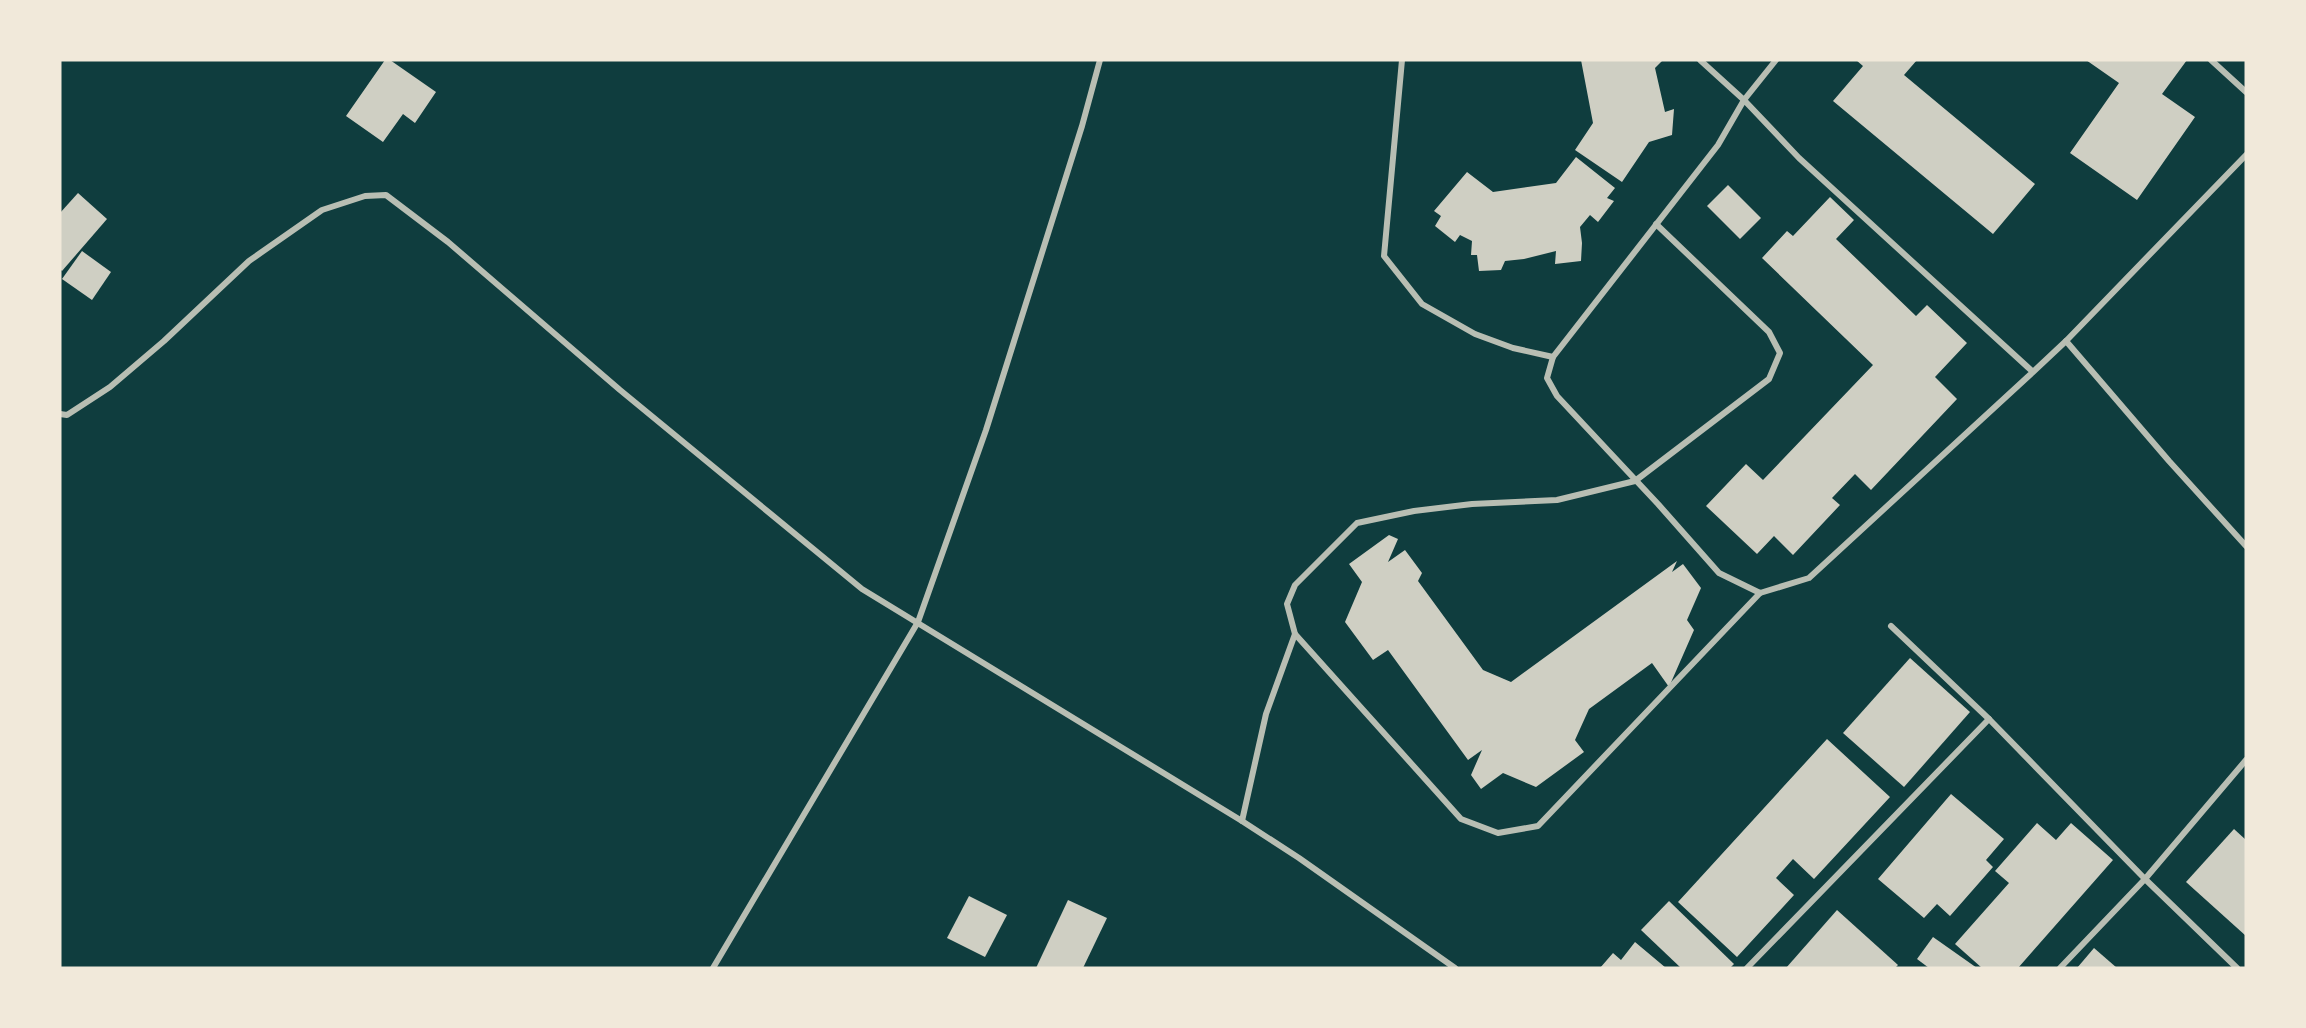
<svg xmlns="http://www.w3.org/2000/svg" width="2306" height="1028" viewBox="0 0 2306 1028" font-family="Signika,sans-serif">
  <style>
    .building { fill: #cfcfc3 }
    .lines { fill: none; stroke-linecap: round; stroke-linejoin: round }
    .minor { stroke: #b8beb3; stroke-width: 6 }
  </style>
  <rect width="100%" height="100%" fill="#0f3d3e"/>
  <!-- building -->
  <g class="building">
    <path d="M385 60H390L436 92 415 123 403 114 383 142 346 116Z"/>
    <path d="M1581 60H1663L1655 68 1665 112 1674 109 1672 135 1649 142 1622 182 1575 150 1593 123Z"/>
    <path d="M1856 60H1917L1904 75 2035 184 1993 234 1833 101 1863 66Z"/>
    <path d="M2086 60H2187L2162 94 2195 117 2137 200 2070 153 2119 83Z"/>
    <path d="M1576 157 1615 188 1607 198 1614 201 1598 222 1590 215 1580 227 1582 243 1581 261 1555 264 1556 251 1524 259 1505 261 1501 270 1479 271 1477 255H1471L1472 241 1460 235 1455 242 1435 226 1441 216 1434 211 1467 172 1493 192 1556 183Z"/>
    <path d="M1728 185 1761 218 1740 239 1707 206Z"/>
    <path d="M78 193 107 219 62 271 60 269V213Z"/>
    <path d="M1830 197 1854 220 1836 239 1916 316 1927 305 1967 343 1935 377 1957 399 1871 490 1855 474 1832 498 1840 505 1793 555 1774 536 1757 554 1706 506 1746 464 1763 480 1873 365 1762 258 1787 231 1793 236Z"/>
    <path d="M82 251 111 272 92 300 62 279Z"/>
    <path d="M1389 535 1398 539 1388 562 1405 550 1422 573 1418 581 1483 670 1511 682 1677 561 1672 572 1683 564 1701 588 1687 620 1694 630 1669 687 1652 663 1589 709 1575 740 1584 752 1536 787 1503 773 1481 789 1471 775 1482 750 1468 760 1388 650 1373 660 1345 622 1362 582 1349 564Z"/>
    <path d="M1910 658 1970 712 1904 787 1843 733Z"/>
    <path d="M1827 739 1890 797 1814 879 1793 859 1776 878 1794 895 1737 957 1678 902Z"/>
    <path d="M1951 794 2004 839 1986 860 1993 867 1950 916 1937 904 1924 918 1878 879Z"/>
    <path d="M2037 823 2056 840 2071 823 2113 860 2018 968H1982L1955 944 2009 883 1995 871Z"/>
    <path d="M2234 829 2246 840V936L2186 882Z"/>
    <path d="M969 896 1007 915 985 957 947 938Z"/>
    <path d="M1068 900 1107 918 1083 968H1036Z"/>
    <path d="M1669 901 1734 964 1730 968H1681L1641 930Z"/>
    <path d="M1837 910 1898 965 1895 968H1786Z"/>
    <path d="M1933 937 1977 968H1929L1917 959Z"/>
    <path d="M1635 942 1666 968H1600L1613 953 1621 960Z"/>
    <path d="M2094 948 2117 968H2077Z"/>
  </g>
  <g class="lines">
    <!-- minor -->
    <g class="minor">
      <path d="M1402 60 1384 256 1422 304 1475 334 1513 348 1553 357"/>
      <path d="M1700 60 1744 100 1776 60"/>
      <path d="M2211 60 2246 92"/>
      <path d="M2246 155 2066 341 2169 461 2246 546"/>
      <path d="M1656 224 1769 332 1780 353 1769 379 1635 481 1557 500 1472 504 1414 511 1357 523 1295 585 1287 604 1295 634 1461 819 1498 833 1538 826 1760 593"/>
      <path d="M2033 372 1799 158 1744 100 1718 145 1553 357 1547 378 1557 396 1658 504 1719 573 1760 593 1809 578 2033 372 2066 341"/>
      <path d="M60 414 67 415 110 387 164 341 249 261 322 210 365 196 386 195 448 242 620 390 862 589 1242 821 1299 858 1455 968"/>
      <path d="M1891 626 1989 719"/>
      <path d="M1242 821 1266 714 1295 634"/>
      <path d="M713 968 918 622 986 430 1082 126 1100 60"/>
      <path d="M1747 968 1989 719 2145 879 2237 968"/>
      <path d="M2060 968 2145 879 2246 760"/>
    </g>
  </g>
  <!-- border -->
  <rect width="2306" height="1028" fill="none" stroke="#f1e9da" stroke-width="123"/>
</svg>
